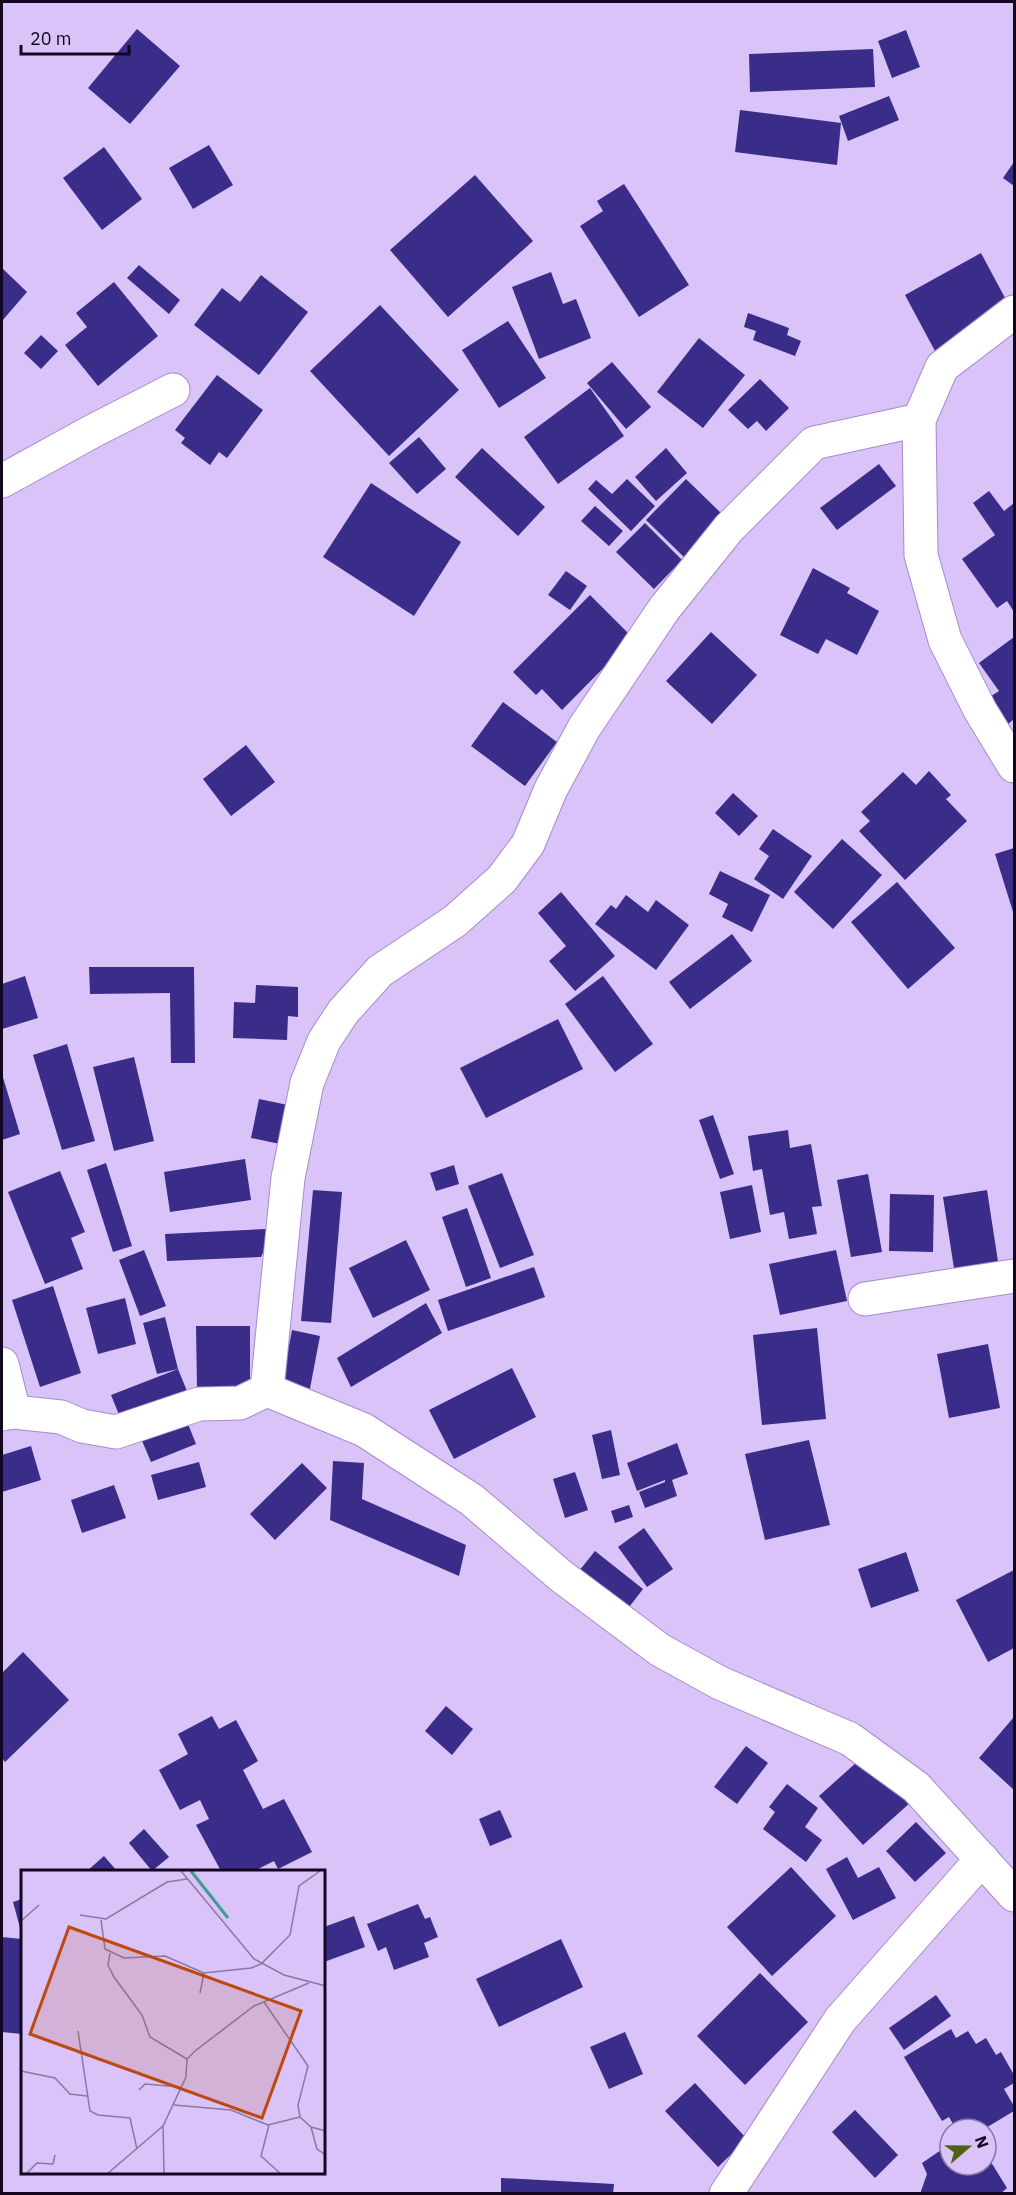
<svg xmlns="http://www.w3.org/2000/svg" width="1016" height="2195" viewBox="0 0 1016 2195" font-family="'IBM Plex Sans',sans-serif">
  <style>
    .building { fill: #3a2c89 }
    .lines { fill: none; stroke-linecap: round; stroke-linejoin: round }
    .street-casing { stroke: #a68bcb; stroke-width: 35 }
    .street { stroke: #fff; stroke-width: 33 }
    .inset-river { fill: none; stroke: #3f9c90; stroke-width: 3 }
    .inset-road { fill: none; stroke: #8978a1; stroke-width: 1.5 }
    .view { fill: #bd4910; fill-opacity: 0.15; stroke: #bd4910; stroke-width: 3 }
    .inset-edge { fill: none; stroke: #12071e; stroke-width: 3 }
  </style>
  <rect width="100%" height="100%" fill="#d9c3f9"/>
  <!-- building -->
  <g class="building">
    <path d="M137 29 180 66 130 124 88 88Z"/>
    <path d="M906 30 920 67 892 78 878 41Z"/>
    <path d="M873 49 875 87 750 92 749 54Z"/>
    <path d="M889 96 899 120 848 141 839 116Z"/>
    <path d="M740 110 841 123 837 165 735 152Z"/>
    <path d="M209 145 233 185 193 209 169 168Z"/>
    <path d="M104 147 142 199 102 230 63 178Z"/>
    <path d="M1014 162V186L1003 178Z"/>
    <path d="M475 175 533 241 448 317 390 250Z"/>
    <path d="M624 184 689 285 639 317 580 226 603 211 597 201Z"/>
    <path d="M981 253 1011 309 935 351 905 295Z"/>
    <path d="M139 265 180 300 169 314 127 278Z"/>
    <path d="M2 268 27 292 2 321Z"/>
    <path d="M551 272 563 304 576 299 591 338 539 359 512 287Z"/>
    <path d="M261 275 308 312 259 375 194 325 222 288 240 302Z"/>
    <path d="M114 282 158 336 98 386 65 345 87 327 76 313Z"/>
    <path d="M380 305 459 390 389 456 310 371Z"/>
    <path d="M748 313 789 328 787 335 801 341 795 356 753 340 756 331 744 327Z"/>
    <path d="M508 321 546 378 499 408 462 350Z"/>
    <path d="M41 335 58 351 41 369 24 353Z"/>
    <path d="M699 338 745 375 703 428 657 392Z"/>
    <path d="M612 362 651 407 626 429 587 383Z"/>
    <path d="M217 375 263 410 227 458 219 452 210 465 181 443 185 438 175 430Z"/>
    <path d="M760 379 789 408 766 431 757 421 748 429 728 410Z"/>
    <path d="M590 388 624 436 558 484 524 437Z"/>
    <path d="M419 437 446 469 417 494 389 463Z"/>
    <path d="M482 448 545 507 518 536 455 477Z"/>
    <path d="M666 448 687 473 656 501 635 477Z"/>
    <path d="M879 464 896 486 837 530 820 508Z"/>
    <path d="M627 479 655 506 631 531 588 489 596 480 612 494Z"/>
    <path d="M686 479 725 517 685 558 646 520Z"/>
    <path d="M371 483 461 542 414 616 323 557Z"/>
    <path d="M989 491 1004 511 1014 503V612L1007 601 997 608 962 559 995 535 973 503Z"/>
    <path d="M595 506 623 531 609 546 581 521Z"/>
    <path d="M645 523 682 560 654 589 616 552Z"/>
    <path d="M813 568 850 588 847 593 879 611 857 655 826 639 818 654 780 635Z"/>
    <path d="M566 571 587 586 570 610 548 595Z"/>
    <path d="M590 595 633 638 562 710 542 689 536 695 513 672Z"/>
    <path d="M711 632 757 675 712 724 666 681Z"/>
    <path d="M1014 637V719L1007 725 988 698 999 691 979 663Z"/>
    <path d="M503 702 557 742 525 786 471 746Z"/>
    <path d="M246 745 275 782 231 816 203 779Z"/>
    <path d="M929 771 951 795 946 799 967 821 905 880 859 831 870 821 861 812 903 772 916 785Z"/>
    <path d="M733 793 758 816 739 836 715 813Z"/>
    <path d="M773 829 812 856 783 899 754 879 769 856 759 849Z"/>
    <path d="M842 839 882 875 833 929 794 892Z"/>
    <path d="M1014 848V915L995 854Z"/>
    <path d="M720 871 770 895 752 932 722 917 728 904 709 894Z"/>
    <path d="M897 882 955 948 908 989 851 922Z"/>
    <path d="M561 892 615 956 575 991 549 961 566 946 538 913Z"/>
    <path d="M626 895 648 912 656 900 689 925 656 970 595 924 611 905 616 909Z"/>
    <path d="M732 934 752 961 690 1009 669 982Z"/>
    <path d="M89 967H194L195 1063H171L170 993 90 994Z"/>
    <path d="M25 976 38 1018 2 1029V984Z"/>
    <path d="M603 976 653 1044 615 1072 565 1004Z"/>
    <path d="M256 985 298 987V1017L288 1016 287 1040 233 1038 234 1002 255 1003Z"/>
    <path d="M558 1019 583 1069 486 1118 460 1068Z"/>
    <path d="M67 1044 95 1141 62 1150 33 1055Z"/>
    <path d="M134 1057 154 1141 114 1151 93 1067Z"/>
    <path d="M2 1074 20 1134 2 1140Z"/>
    <path d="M259 1099 288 1105 280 1144 251 1138Z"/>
    <path d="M713 1115 734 1174 720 1179 699 1120Z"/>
    <path d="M788 1130 790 1148 811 1144 822 1206 812 1207 817 1234 789 1239 784 1212 770 1215 762 1169 753 1171 748 1136Z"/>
    <path d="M245 1159 251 1200 170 1212 164 1172Z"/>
    <path d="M106 1163 132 1246 113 1252 87 1170Z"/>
    <path d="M454 1165 459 1184 436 1191 430 1173Z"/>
    <path d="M60 1171 85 1232 71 1238 83 1269 45 1284 8 1192Z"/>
    <path d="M502 1173 534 1255 500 1268 468 1186Z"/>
    <path d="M868 1174 882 1252 851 1257 837 1180Z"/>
    <path d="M752 1185 761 1232 730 1239 720 1192Z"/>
    <path d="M313 1190 342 1192 331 1323 301 1321Z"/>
    <path d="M987 1190 999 1268 955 1275 943 1197Z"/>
    <path d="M890 1194 934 1195 933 1252 889 1251Z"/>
    <path d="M467 1208 491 1278 466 1287 442 1217Z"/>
    <path d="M266 1229 267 1244 261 1257 167 1261 165 1234Z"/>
    <path d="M406 1240 430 1290 373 1318 349 1268Z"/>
    <path d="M144 1250 166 1306 140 1316 119 1260Z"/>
    <path d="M836 1250 847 1301 780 1315 769 1264Z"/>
    <path d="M534 1267 545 1297 448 1331 438 1300Z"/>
    <path d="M53 1286 81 1373 40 1387 12 1300Z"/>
    <path d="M125 1298 136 1344 98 1354 86 1308Z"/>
    <path d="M426 1303 442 1333 351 1387 337 1358Z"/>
    <path d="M165 1317 178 1369 189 1396 122 1422 111 1395 178 1369 157 1374 143 1323Z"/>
    <path d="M196 1326H250V1388H197Z"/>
    <path d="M817 1328 826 1419 762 1425 753 1335Z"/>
    <path d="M292 1330 320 1336 308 1399 280 1393Z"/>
    <path d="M988 1344 1000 1408 949 1418 937 1354Z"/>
    <path d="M512 1368 536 1417 454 1459 429 1410Z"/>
    <path d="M186 1419 196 1444 151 1462 140 1436Z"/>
    <path d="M611 1430 620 1475 602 1479 592 1435Z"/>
    <path d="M809 1440 830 1525 765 1540 745 1454Z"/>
    <path d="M677 1443 688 1474 672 1480 677 1496 645 1508 639 1492 665 1482V1480L637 1491 627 1463Z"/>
    <path d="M31 1446 41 1480 2 1492V1455Z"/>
    <path d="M333 1461 364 1463 362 1499 466 1545 459 1576 330 1520Z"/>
    <path d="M199 1462 206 1487 158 1500 151 1475Z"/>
    <path d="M302 1463 327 1488 275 1540 250 1514Z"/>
    <path d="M575 1472 588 1510 565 1518 553 1479Z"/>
    <path d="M114 1485 126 1518 82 1533 71 1500Z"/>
    <path d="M629 1505 633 1517 615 1523 611 1511Z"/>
    <path d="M644 1528 673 1569 647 1587 618 1547Z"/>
    <path d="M595 1551 643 1589 623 1615 575 1576Z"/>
    <path d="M906 1552 919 1591 871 1608 858 1569Z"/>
    <path d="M1014 1570V1648L988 1662 956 1600Z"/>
    <path d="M23 1652 69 1700 5 1762 2 1758V1673Z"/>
    <path d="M446 1706 473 1729 452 1755 425 1731Z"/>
    <path d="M212 1716 219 1729 236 1720 258 1761 243 1770 263 1809 284 1799 312 1852 278 1869 274 1861 254 1871H221L196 1825 209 1819 200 1800 180 1810 159 1770 188 1754 178 1734Z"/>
    <path d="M1013 1718 1014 1719V1790L979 1758Z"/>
    <path d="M746 1746 768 1763 737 1804 714 1787Z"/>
    <path d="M867 1753 911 1802 863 1845 819 1796Z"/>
    <path d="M787 1784 818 1808 805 1827 822 1840 806 1862 763 1829 775 1812 769 1807Z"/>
    <path d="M500 1810 512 1837 490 1846 479 1819Z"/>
    <path d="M916 1822 946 1853 915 1882 886 1851Z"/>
    <path d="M144 1829 169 1857 152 1871 129 1843Z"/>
    <path d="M104 1856 117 1871H87Z"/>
    <path d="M847 1857 858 1878 879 1867 896 1898 853 1920 826 1869Z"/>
    <path d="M791 1867 836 1916 772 1976 727 1927Z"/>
    <path d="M22 1899V1935L13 1902Z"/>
    <path d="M418 1904 425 1919 430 1917 438 1937 424 1943 429 1957 394 1970 386 1947 378 1951 367 1924Z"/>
    <path d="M354 1916 365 1947 324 1962V1927Z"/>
    <path d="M2 1937 22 1939V2034L2 2032Z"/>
    <path d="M561 1939 583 1987 499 2027 476 1979Z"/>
    <path d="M760 1973 808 2022 745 2085 697 2036Z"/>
    <path d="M936 1995 951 2016 904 2050 889 2028Z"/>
    <path d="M951 2029 956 2038 968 2031 976 2044 986 2038 996 2055 1001 2052 1014 2075V2083L1004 2089 1014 2106V2111L984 2129H956L949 2117 942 2121 904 2057Z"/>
    <path d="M625 2032 643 2074 609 2089 590 2047Z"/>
    <path d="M695 2083 747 2139 718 2167 665 2111Z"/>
    <path d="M855 2110 898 2155 875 2178 832 2132Z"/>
    <path d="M950 2144V2165H986V2154L1007 2188 1000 2194H920L927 2174 922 2163Z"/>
    <path d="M501 2178 614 2184 613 2194H501Z"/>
  </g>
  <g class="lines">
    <defs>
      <g id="street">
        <path d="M1014 312 942 367 919 420 921 555 945 640 980 710 1014 766"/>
        <path d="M2 481 91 432 173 390"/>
        <path d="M865 1299 1014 1276"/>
        <path d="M2 1364 14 1412"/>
        <path d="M267 1390 288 1178 307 1083 324 1041 343 1012 380 971 455 921 502 879 528 844 551 789 584 728 664 609 729 528 814 443 919 420"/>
        <path d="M2 1414 14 1412 61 1417 82 1426 116 1432 199 1404 240 1403 267 1390 364 1430 472 1500 561 1576 660 1650 720 1683 850 1739 916 1787 1014 1895"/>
        <path d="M726 2194 840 2020 982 1859"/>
      </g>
    </defs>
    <!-- street casing -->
    <use href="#street" class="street-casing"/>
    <!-- street -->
    <use href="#street" class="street"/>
  </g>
  <!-- overview -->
  <g transform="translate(21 1870)">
    <rect width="304" height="304" fill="#d9c3f9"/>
    <path class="inset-river" d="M170 1 207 48"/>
    <path class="inset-road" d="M160 1 233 89 263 105 305 116M59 45 85 49 146 12 166 9M80 50 84 79 103 88 144 86 183 103 230 98 240 94 269 65 278 16 299 1M0 51 18 35M89 83 87 95 93 107 121 145 129 167 166 189M179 123 183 103M243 132 287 196 277 235 279 247 290 257 305 261M57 161 69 241 77 245 109 248 116 279M0 201 34 208 49 224 66 226M118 220 124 214 159 217M153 235 210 240 247 255 279 247M248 255 240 286 260 304M142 256 143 304M290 257 296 279 305 285M5 304 16 293 32 294 34 285M86 304 142 256 165 207 166 189 174 181 233 136 288 113"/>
    <path class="view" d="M48 57 280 141 241 248 9 164Z"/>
    <rect width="304" height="304" class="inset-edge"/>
  </g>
  <!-- border -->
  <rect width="1016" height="2195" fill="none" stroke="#12071e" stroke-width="6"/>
  <!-- north arrow -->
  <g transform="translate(968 2147) rotate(70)"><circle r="28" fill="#d9c3f9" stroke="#8978a1" stroke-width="1.5"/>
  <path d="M0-4.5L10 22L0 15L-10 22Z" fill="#4f6410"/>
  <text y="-9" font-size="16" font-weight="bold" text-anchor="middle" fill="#12071e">N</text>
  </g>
  <!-- scale -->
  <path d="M21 45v9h108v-9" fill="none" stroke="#12071e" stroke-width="3"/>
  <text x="30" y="45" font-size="18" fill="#12071e" stroke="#d9c3f9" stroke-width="4.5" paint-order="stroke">20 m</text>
</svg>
